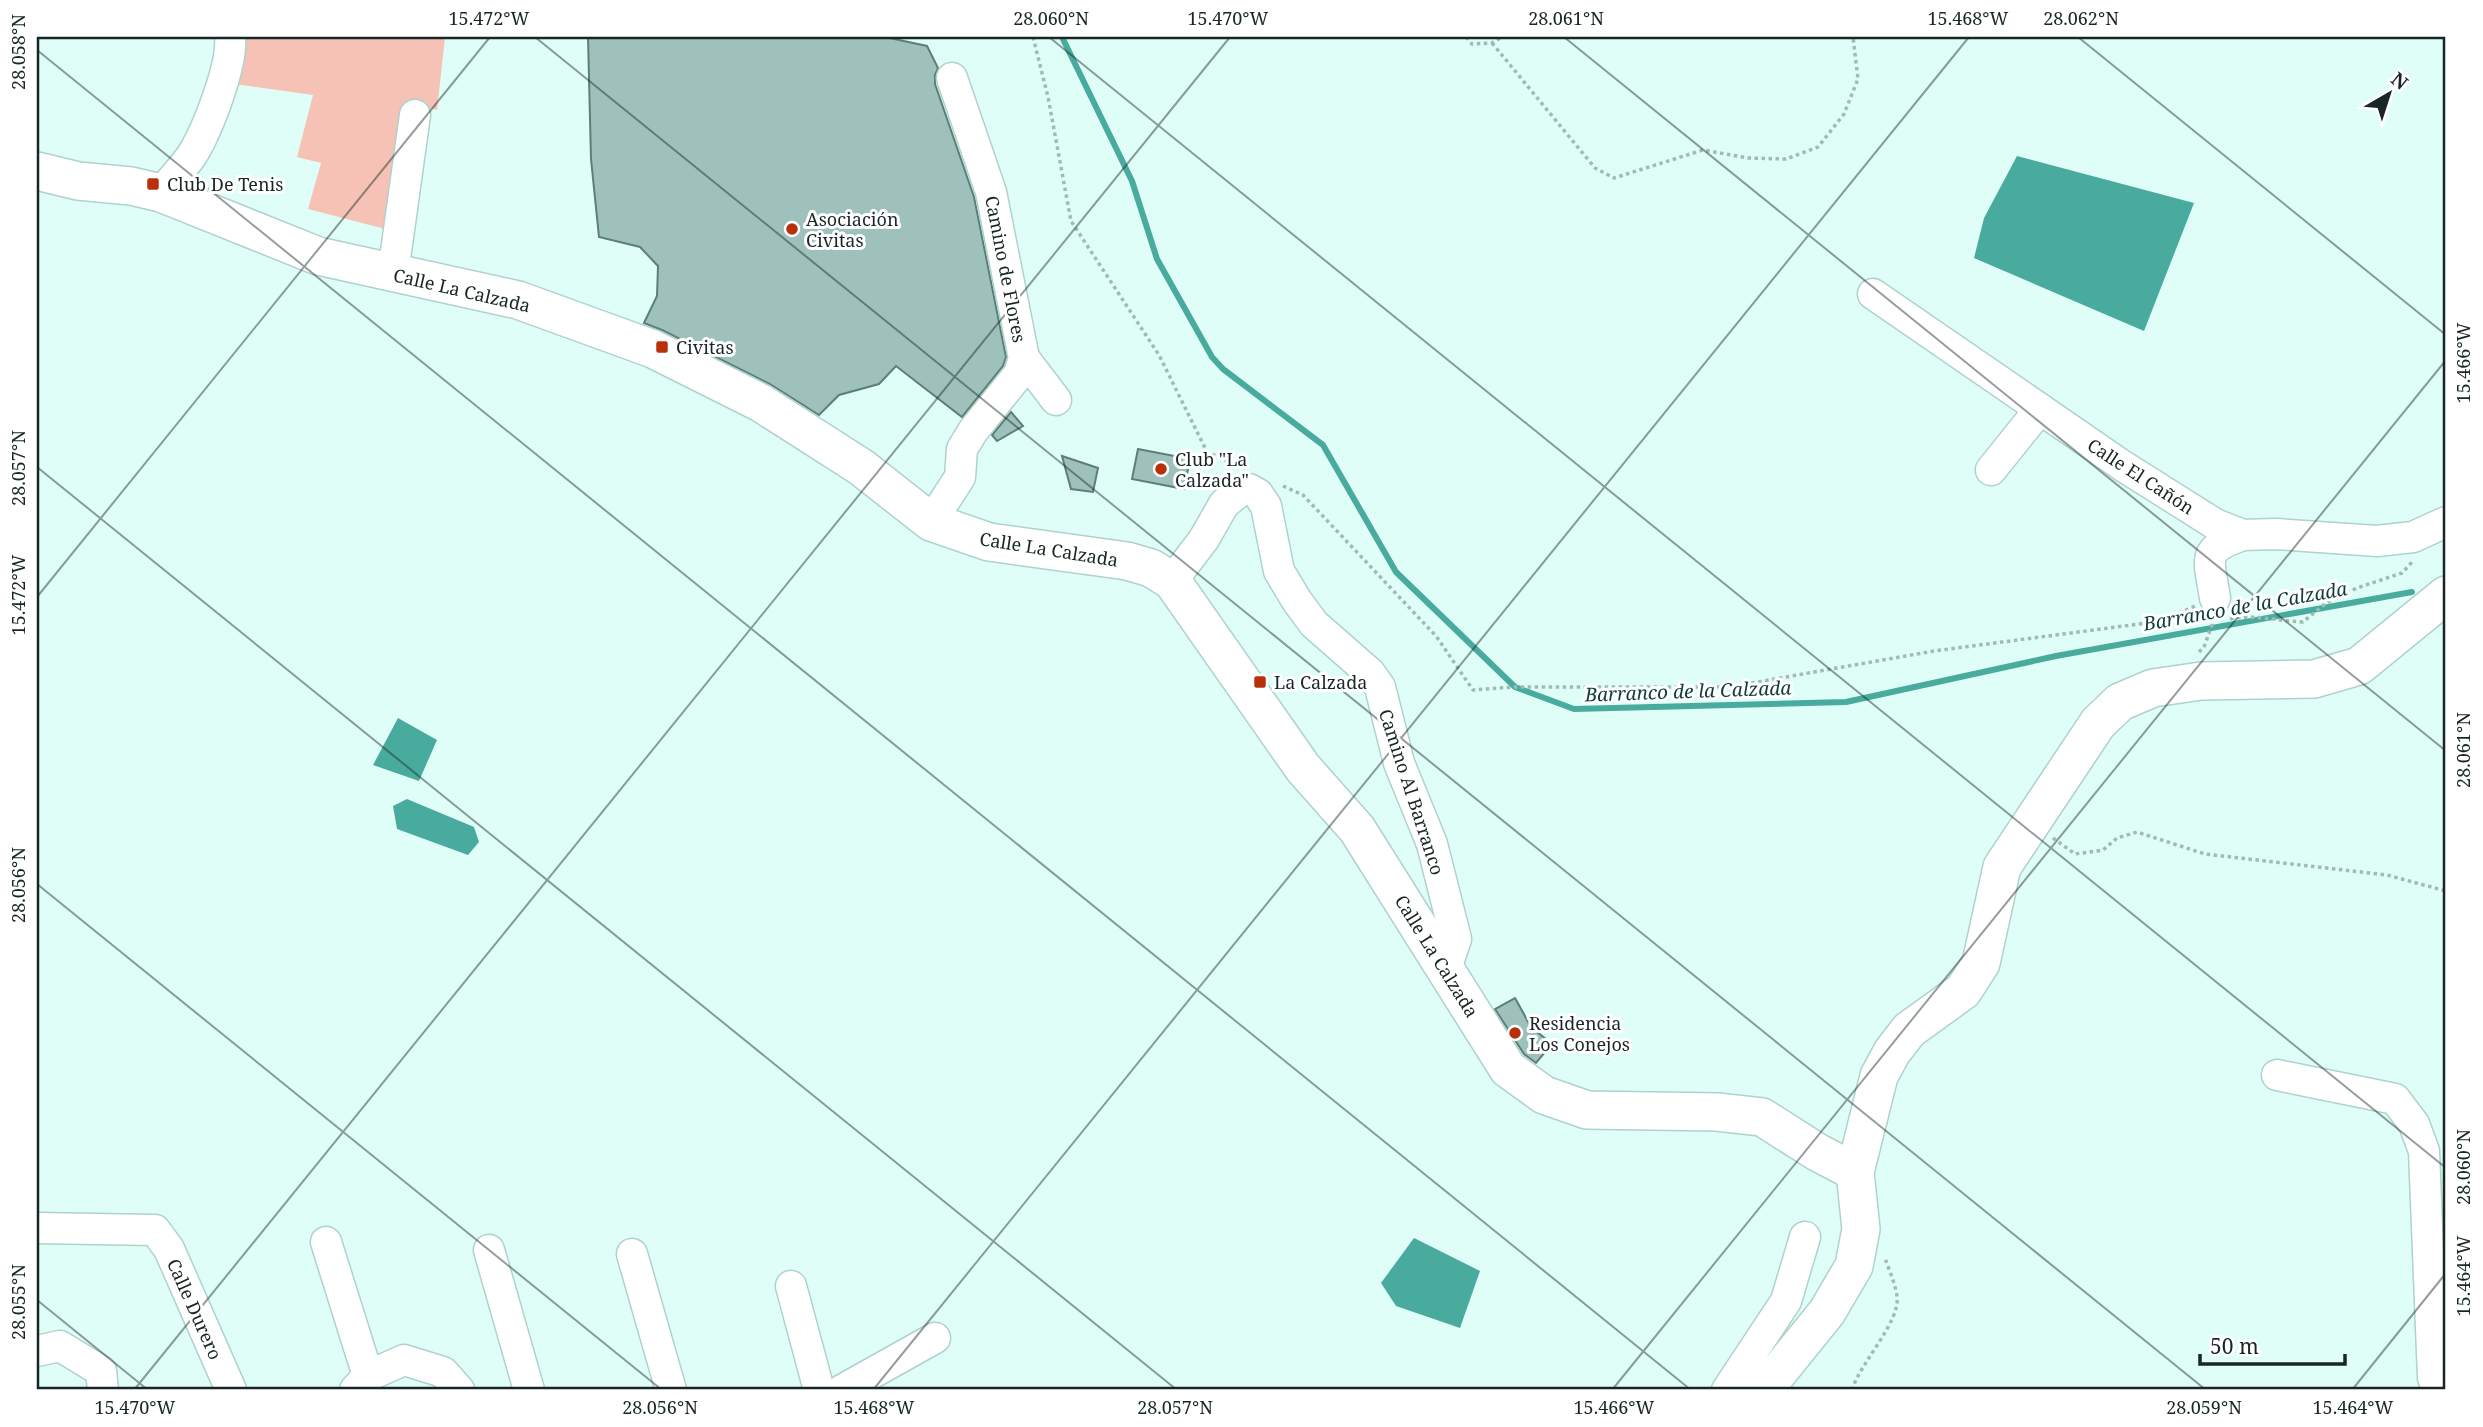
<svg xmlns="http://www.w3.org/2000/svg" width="2483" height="1427" viewBox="0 0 2483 1427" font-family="'Noto Serif',serif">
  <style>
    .green { fill: #f6c2b5 }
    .water { fill: #49ab9d }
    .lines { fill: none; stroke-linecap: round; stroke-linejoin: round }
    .stream { stroke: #49ab9d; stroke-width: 6 }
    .building { fill: #9ec2bb; stroke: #5d7f79; stroke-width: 2 }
    .minor-casing { stroke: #aed2cc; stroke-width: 33 }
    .major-casing { stroke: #aed2cc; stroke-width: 40 }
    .path { stroke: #a1bab5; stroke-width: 3.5; stroke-dasharray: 3.5 3.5; stroke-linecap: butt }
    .minor { stroke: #fff; stroke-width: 30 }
    .major { stroke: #fff; stroke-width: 37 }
    .ticks { fill: none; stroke: #182624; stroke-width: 2; stroke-opacity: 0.45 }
    .poi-dot { fill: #b92f0a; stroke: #fff; stroke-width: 2.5 }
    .labels { text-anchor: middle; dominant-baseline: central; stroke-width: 6; stroke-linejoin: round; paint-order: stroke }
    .poi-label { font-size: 18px; fill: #182624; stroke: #fff; text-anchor: start }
    .street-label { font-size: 18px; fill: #182624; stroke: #fff }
    .water-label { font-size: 19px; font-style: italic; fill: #103d37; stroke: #fff }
    .neatline { fill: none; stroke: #182624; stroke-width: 2.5 }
    .ticks-label { font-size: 18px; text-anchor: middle; fill: #182624 }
  </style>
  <rect width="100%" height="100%" fill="#e0fef8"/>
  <!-- green -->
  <path class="green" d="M245 37H445L437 110 420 105 389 230 308 209 321 163 297 157 313 95 234 84Z"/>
  <!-- water -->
  <g class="water">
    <path d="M2017 156 2194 203 2144 331 1974 258 1984 218Z"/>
    <path d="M398 718 437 740 419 781 373 765Z"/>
    <path d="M407 799 474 827 479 842 468 855 397 829 393 806Z"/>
    <path d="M1414 1238 1480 1271 1460 1328 1396 1306 1381 1283Z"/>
  </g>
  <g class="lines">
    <!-- stream -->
    <path class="stream" d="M1062 37 1132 181 1157 259 1212 357 1223 369 1323 445 1396 572 1515 687 1574 709 1846 702 2056 656 2412 592"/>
  </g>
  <!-- building -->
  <g class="building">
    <path d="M588 37H885L927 46 938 68 935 75V84L974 197 1006 357 1003 366 962 417 896 366 879 384 839 395 819 415 770 384 662 330 644 323 657 296 658 266 640 247 599 237 591 159Z"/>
    <path d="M1011 412 1023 426 997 441 992 435Z"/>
    <path d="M1138 449 1190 459 1184 489 1132 479Z"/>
    <path d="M1062 456 1098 468 1093 492 1071 489Z"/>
    <path d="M1515 998 1531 1027 1552 1044 1536 1063 1524 1054 1495 1009Z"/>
  </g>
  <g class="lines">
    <defs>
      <g id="minor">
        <path d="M161 193C171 180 183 168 192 155 207 131 233 65 230 37"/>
        <path d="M393 273 415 115"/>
        <path d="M1873 294 2123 466 2215 524 2243 535 2276 534 2377 541 2413 537 2446 522"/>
        <path d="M1024 358 1056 400"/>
        <path d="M1991 470 2040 409"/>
        <path d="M931 522 960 477 962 449 973 431 1019 374 1024 358 991 192 952 78"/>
        <path d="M1172 581 1204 539 1224 504 1240 491 1249 489 1258 494 1266 506 1279 571 1297 601 1314 624 1370 673 1380 687 1399 763 1432 844 1456 939 1446 969"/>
        <path d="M2215 598C2209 558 2200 550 2243 535"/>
        <path d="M2277 1075 2395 1099 2414 1124 2424 1151 2433 1378 2438 1390"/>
        <path d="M37 1228 155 1230 169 1249 231 1390"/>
        <path d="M326 1242 368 1376"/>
        <path d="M489 1250 529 1390"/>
        <path d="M632 1254 671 1390"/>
        <path d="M791 1286 819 1390"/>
        <path d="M37 1351 60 1346 101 1371 103 1390"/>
        <path d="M355 1390 368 1376 404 1360 443 1372 459 1390"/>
        <path d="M842 1390 935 1338"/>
        <path d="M1727 1390 1786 1301 1805 1237"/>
      </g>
      <g id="major">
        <path d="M37 171 78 181 131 186 161 193 318 256 518 300 653 349 761 403 861 467 931 522 989 542 1127 561 1151 568 1172 581 1303 768 1357 829 1508 1069 1544 1095 1587 1110 1717 1112 1762 1117 1817 1152 1855 1172"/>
        <path d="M1764 1390 1827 1312 1854 1266 1861 1229 1855 1172 1879 1076 1892 1052 1909 1030 1963 991 1981 963 2002 867 2098 723 2120 702 2153 688 2201 681 2314 679 2359 666 2446 595"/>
      </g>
    </defs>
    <!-- minor casing -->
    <use href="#minor" class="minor-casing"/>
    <!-- major casing -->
    <use href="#major" class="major-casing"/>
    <!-- path -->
    <g class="path">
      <path d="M1033 37 1048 97 1071 221 1159 355 1207 452 1238 466"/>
      <path d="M1466 37 1472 44 1492 43 1502 37"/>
      <path d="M1492 43 1595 168 1614 178 1703 150 1748 158 1786 159 1818 147 1844 114 1858 79 1853 37"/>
      <path d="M1283 486 1303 495 1436 636 1473 690 1515 687H1729L1934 651 2162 621 2195 606"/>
      <path d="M2230 619C2254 614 2278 621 2303 622L2326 603 2357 588 2402 573 2413 561"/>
      <path d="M2199 652 2204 647 2213 622"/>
      <path d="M2053 838 2075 854 2103 850 2117 838 2137 832 2205 854 2387 875 2446 891"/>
      <path d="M1852 1390C1860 1363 1901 1321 1897 1296 1895 1283 1889 1270 1885 1258"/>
    </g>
    <!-- minor -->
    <use href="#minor" class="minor"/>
    <!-- major -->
    <use href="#major" class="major"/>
  </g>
  <!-- ticks -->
  <path class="ticks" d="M535 37 2206 1390M1049 37 2446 1168M1564 37 2446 751M2078 37 2446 335M37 50 1691 1390M37 467 1177 1390M37 597 490 37M37 884 662 1390M37 1300 148 1390M134 1390 1230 37M873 1390 1969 37M1612 1390 2446 360M2352 1390 2446 1273"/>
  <!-- markers -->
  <g class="poi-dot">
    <rect x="146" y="177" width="14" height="14" rx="3.5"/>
    <circle cx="792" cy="229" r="7"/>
    <rect x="655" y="340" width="14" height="14" rx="3.5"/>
    <circle cx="1161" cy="469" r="7"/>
    <rect x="1253" y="675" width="14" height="14" rx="3.5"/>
    <circle cx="1515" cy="1033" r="7"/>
  </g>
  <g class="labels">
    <!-- poi labels -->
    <g class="poi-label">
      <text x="167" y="184">Club De Tenis</text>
      <text x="806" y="219">Asociación<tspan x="806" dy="21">Civitas</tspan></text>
      <text x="676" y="347">Civitas</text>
      <text x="1175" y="459">Club "La<tspan x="1175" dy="21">Calzada"</tspan></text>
      <text x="1274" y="682">La Calzada</text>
      <text x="1529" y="1023">Residencia<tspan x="1529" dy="21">Los Conejos</tspan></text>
    </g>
    <!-- street labels -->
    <g class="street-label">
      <text transform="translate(1006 269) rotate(79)">Camino de Flores</text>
      <text transform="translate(462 290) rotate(13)">Calle La Calzada</text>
      <text transform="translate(2141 476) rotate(33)">Calle El Cañón</text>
      <text transform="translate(1049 549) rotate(9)">Calle La Calzada</text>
      <text transform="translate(1412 792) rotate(72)">Camino Al Barranco</text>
      <text transform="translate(1437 956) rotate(58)">Calle La Calzada</text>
      <text transform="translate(195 1309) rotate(66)">Calle Durero</text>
    </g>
    <!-- water labels -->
    <g class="water-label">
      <text transform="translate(2245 606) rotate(-10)">Barranco de la Calzada</text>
      <text transform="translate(1688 691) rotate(-2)">Barranco de la Calzada</text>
    </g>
  </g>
  <!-- border -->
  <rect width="2483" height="1427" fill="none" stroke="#ffffff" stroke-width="77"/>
  <!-- north arrow -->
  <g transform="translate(2389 94) rotate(39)" stroke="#ffffff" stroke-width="5" paint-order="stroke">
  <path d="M0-5L12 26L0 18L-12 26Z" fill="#182624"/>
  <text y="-10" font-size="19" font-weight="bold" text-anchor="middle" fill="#182624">N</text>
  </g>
  <!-- scale -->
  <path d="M2200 1354v10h145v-10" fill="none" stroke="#182624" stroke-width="3.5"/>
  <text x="2210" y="1354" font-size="21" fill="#182624" stroke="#ffffff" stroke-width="5" paint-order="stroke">50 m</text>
  <rect x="38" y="38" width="2406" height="1350" class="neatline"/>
  <g class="ticks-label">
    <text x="489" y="25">15.472°W</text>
    <text x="1051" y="25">28.060°N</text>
    <text x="1228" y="25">15.470°W</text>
    <text x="1566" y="25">28.061°N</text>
    <text x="1968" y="25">15.468°W</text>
    <text x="2081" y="25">28.062°N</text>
    <text transform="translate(19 52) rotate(-90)" y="6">28.058°N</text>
    <text transform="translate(2464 363) rotate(-90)" y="6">15.466°W</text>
    <text transform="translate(19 468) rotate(-90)" y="6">28.057°N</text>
    <text transform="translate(19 595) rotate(-90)" y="6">15.472°W</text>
    <text transform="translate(2464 750) rotate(-90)" y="6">28.061°N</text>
    <text transform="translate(19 885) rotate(-90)" y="6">28.056°N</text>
    <text transform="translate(2464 1167) rotate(-90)" y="6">28.060°N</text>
    <text transform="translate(2464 1276) rotate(-90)" y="6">15.464°W</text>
    <text transform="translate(19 1302) rotate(-90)" y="6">28.055°N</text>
    <text x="135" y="1414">15.470°W</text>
    <text x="660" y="1414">28.056°N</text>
    <text x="874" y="1414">15.468°W</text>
    <text x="1175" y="1414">28.057°N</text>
    <text x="1614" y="1414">15.466°W</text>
    <text x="2204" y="1414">28.059°N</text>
    <text x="2353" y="1414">15.464°W</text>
  </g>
</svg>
